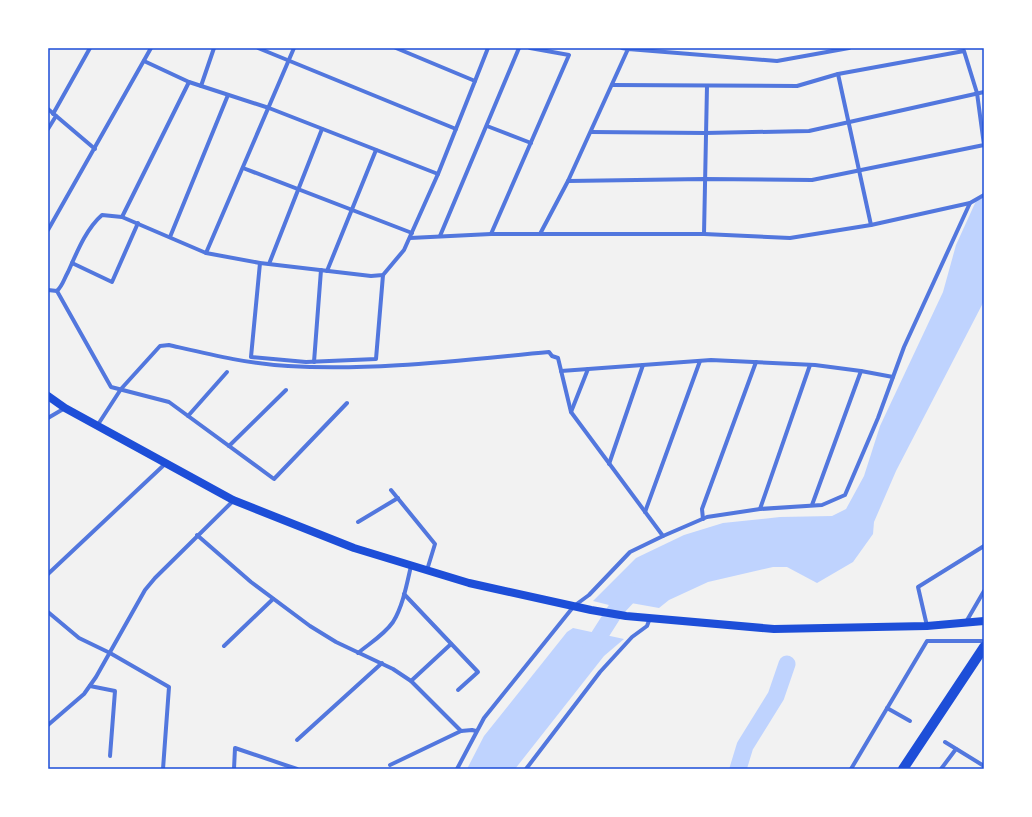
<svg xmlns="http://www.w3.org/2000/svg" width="1032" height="817" viewBox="0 0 1032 817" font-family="'Nunito Sans',sans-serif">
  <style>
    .water { fill: #bfd3fe }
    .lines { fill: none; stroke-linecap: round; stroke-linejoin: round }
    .river { stroke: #bfd3fe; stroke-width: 17 }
    .minor { stroke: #5277de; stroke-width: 4 }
    .primary { stroke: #1d4ed8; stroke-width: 8 }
    .motorway { stroke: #1d4ed8; stroke-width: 10 }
    .neatline { fill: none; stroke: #1d4ed8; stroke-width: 1.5 }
  </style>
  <rect width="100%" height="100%" fill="#f2f2f2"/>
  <!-- water -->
  <g class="water">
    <path d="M984 198V301L896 471 874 522 873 534 853 562 817 583 787 567H773L708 582 669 600 659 608 631 603 625 609 593 601 636 558 684 535 723 523 780 517 832 516 846 509 864 476 880 426 943 292 956 245 976 201Z"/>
    <path d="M573 628 624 639 604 656 515 769H467L484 736 567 632Z"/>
  </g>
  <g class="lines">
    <!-- river -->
    <g class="river">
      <path d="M589 652 617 608 633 591"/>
      <path d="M738 769 745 746 776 696 787 664"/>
    </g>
    <!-- minor -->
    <g class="minor">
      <path d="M258 48 456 129"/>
      <path d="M622 48 628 49"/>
      <path d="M144 61 189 82 269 108 438 174"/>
      <path d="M838 74 871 225"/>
      <path d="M475 81 488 48"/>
      <path d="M201 86 214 48"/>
      <path d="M48 109 95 149"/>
      <path d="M53 114 90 48"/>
      <path d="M487 126 531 143"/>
      <path d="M48 129 56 116"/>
      <path d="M591 132 705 133 809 131 984 92"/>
      <path d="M243 168 412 233"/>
      <path d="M568 181 704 179 812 180 984 145 977 93 964 51 838 74 797 86 612 85"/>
      <path d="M122 217 189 82"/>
      <path d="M48 230 151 48"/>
      <path d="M491 234 569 55 530 48"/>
      <path d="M540 234 568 181 628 49 777 61 849 48"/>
      <path d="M704 234 707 86"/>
      <path d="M440 236 519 48"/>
      <path d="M170 237 228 95"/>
      <path d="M410 238 491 234H704L790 238 871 225 970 203 984 195"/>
      <path d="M206 253 294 48"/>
      <path d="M72 263 112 282 138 223"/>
      <path d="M260 263 251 357 306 362 376 359 383 275"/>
      <path d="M269 264 322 129"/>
      <path d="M327 271 376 150"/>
      <path d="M48 290 57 291C63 285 64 279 68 272 77 252 86 229 102 215L122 217 206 253 260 263 371 276 383 275 404 250 438 174 475 81 396 48"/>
      <path d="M57 291 111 387 169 402 274 479 347 403"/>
      <path d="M314 362 321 270"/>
      <path d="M561 371 711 360 815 365 861 371 893 377"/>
      <path d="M571 412 588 369"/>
      <path d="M188 416 227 372"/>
      <path d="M48 418 65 408"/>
      <path d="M97 426 121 389 160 346 169 345C208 354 248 364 288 366 375 371 462 360 549 352L552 356 558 358 571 412 663 536"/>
      <path d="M229 446 286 390"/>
      <path d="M609 464 643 365"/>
      <path d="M391 490 435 544 427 570"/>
      <path d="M812 505 861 371"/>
      <path d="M760 509 810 365"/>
      <path d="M645 512 700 361"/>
      <path d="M703 519 702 509 756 362"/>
      <path d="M358 522 398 498"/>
      <path d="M197 535 251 582 310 626 336 642 393 669 411 681 461 731 472 730 476 731"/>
      <path d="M48 574 165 464"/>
      <path d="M404 594 478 672 458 690"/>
      <path d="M48 612 79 638 110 653 169 687 163 769"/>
      <path d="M966 622 984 591"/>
      <path d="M927 626 918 587 984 546"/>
      <path d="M224 646 273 599"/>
      <path d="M358 653C370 643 384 635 393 622 403 606 407 583 411 566"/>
      <path d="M411 681 451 644"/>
      <path d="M90 686 115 691 110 756"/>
      <path d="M887 708 910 721"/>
      <path d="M48 725 84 694 96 677 145 590 155 578 233 501"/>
      <path d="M297 740 382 663"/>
      <path d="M945 742 984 766"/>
      <path d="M390 765 461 731"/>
      <path d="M234 769 235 748 297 769"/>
      <path d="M457 769 484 718 574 606 589 595 630 552 663 536 707 517 760 509 822 505 845 495 878 418 904 347 970 203"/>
      <path d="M526 769 600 672 632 637 647 626 650 618"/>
      <path d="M851 769 927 641H984"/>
      <path d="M941 769 956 749"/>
    </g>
    <!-- primary -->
    <path class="primary" d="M48 396 65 408 233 500 354 548 469 583 591 610 626 616 774 629 927 626 984 621"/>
    <!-- motorway -->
    <path class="motorway" d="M903 769 984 647"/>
  </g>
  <!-- border -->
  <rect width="1032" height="817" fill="none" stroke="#ffffff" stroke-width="98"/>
  <rect x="49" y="49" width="934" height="719" class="neatline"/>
</svg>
